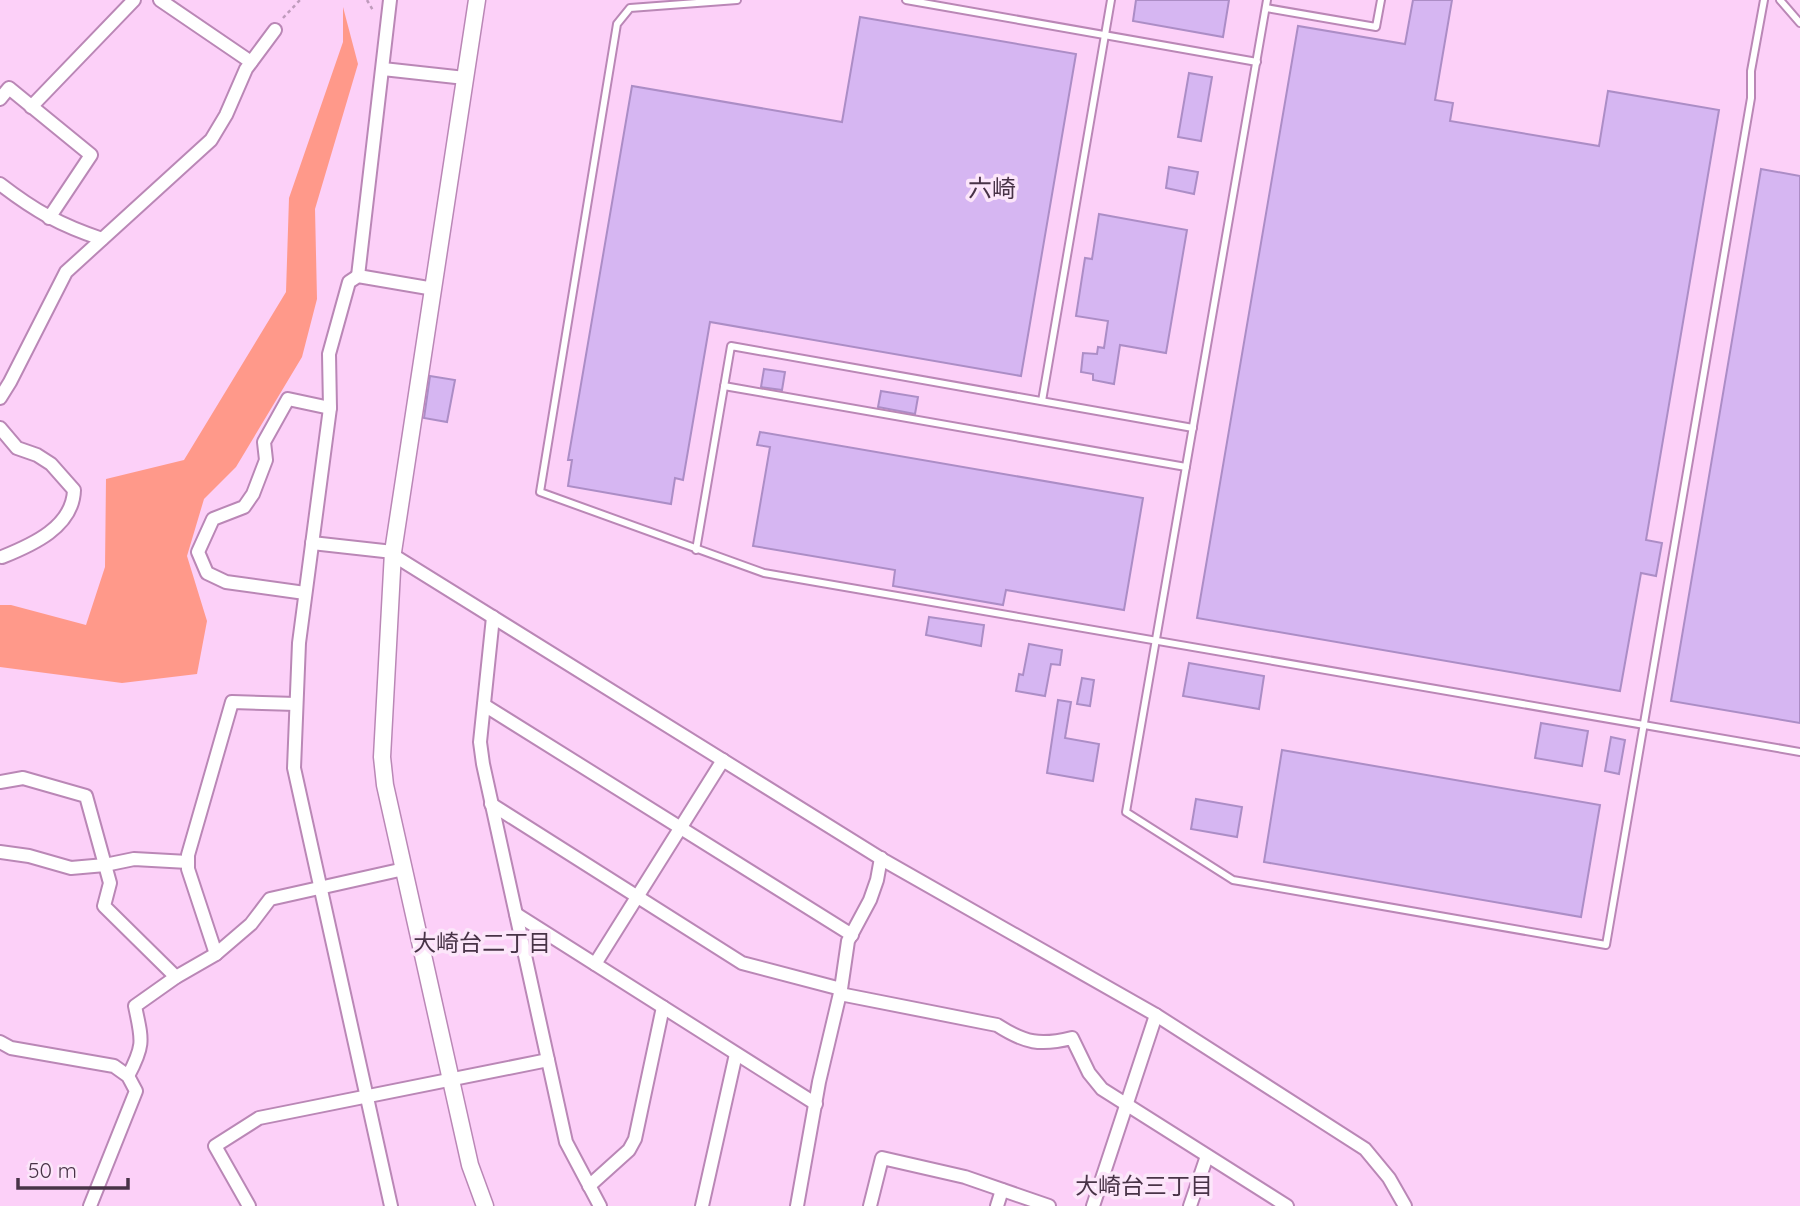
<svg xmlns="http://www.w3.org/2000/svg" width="1800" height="1206" viewBox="0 0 1800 1206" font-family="Quicksand,'Noto Sans JP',sans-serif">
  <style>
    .green { fill: #ff998a }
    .building { fill: #d6b6f2; stroke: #ac8dc6; stroke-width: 2 }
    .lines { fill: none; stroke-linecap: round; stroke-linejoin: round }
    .service-casing { stroke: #ba87b6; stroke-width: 10 }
    .minor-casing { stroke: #ba87b6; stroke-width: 16 }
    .tertiary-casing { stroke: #ba87b6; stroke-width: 19 }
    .path { stroke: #bf9bbc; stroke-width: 2.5; stroke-dasharray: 3.5 3.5; stroke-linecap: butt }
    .service { stroke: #fff; stroke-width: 6 }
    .minor { stroke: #fff; stroke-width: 12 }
    .tertiary { stroke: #fff; stroke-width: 16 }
    .labels { text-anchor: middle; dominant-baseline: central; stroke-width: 7; stroke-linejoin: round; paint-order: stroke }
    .neighbourhood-label { font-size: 23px; fill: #483347; stroke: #fce6fa }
    .quarter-label { font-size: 24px; fill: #483347; stroke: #fce6fa }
  </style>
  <rect width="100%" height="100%" fill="#fcd0f8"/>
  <!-- green -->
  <path class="green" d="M343 7 358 64 315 209 317 299 302 357 236 467 204 499 187 556 207 621 197 674 122 683 0 667V605H11L86 625 105 567 106 479 184 460 286 292 289 198 343 42Z"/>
  <!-- building -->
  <g class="building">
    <path d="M1136 0H1229L1223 37 1133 21Z"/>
    <path d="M1413 0H1452L1435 100 1453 103 1450 121 1599 146 1608 91 1719 110 1646 540 1662 543 1656 576 1641 573 1620 691 1197 618 1298 26 1405 44Z"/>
    <path d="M860 17 1076 54 1021 376 710 322 683 480 675 478 671 504 568 486 572 460H568L632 86 842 122Z"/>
    <path d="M1189 73 1212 77 1201 141 1178 137Z"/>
    <path d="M1169 167 1198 172 1194 194 1166 188Z"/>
    <path d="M1761 169 1800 176V723L1671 701Z"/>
    <path d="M1099 214 1187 230 1166 353 1120 345 1114 384 1093 380V374L1081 372 1083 353 1097 354 1098 347 1104 348 1108 321 1076 316 1085 258 1092 259Z"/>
    <path d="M764 369 785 372 782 390 761 387Z"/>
    <path d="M430 376 455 380 447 422 424 418Z"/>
    <path d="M881 391 918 397 915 414 878 407Z"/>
    <path d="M760 432 1143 498 1124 610 1006 590 1003 605 893 586 895 570 753 546 770 447 757 445Z"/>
    <path d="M929 617 984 625 981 646 926 635Z"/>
    <path d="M1029 644 1062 650 1060 665 1051 664 1045 696 1016 691 1019 674 1023 675Z"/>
    <path d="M1189 663 1264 676 1259 709 1183 696Z"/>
    <path d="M1082 678 1094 680 1090 706 1077 704Z"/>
    <path d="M1058 700 1071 702 1065 738 1099 744 1093 781 1047 773Z"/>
    <path d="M1541 723 1588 731 1582 766 1535 758Z"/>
    <path d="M1611 737 1625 740 1619 774 1605 771Z"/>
    <path d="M1282 750 1600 805 1581 917 1264 862Z"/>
    <path d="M1196 799 1242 807 1237 837 1191 829Z"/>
  </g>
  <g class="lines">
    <defs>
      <g id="service">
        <path d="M737 0 630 8 617 24 540 492 764 573 1800 752"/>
        <path d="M906 0 1257 62"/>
        <path d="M1267 0 1126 812 1233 880 1606 945 1751 98V71L1764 0"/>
        <path d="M1780 0 1800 23"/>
        <path d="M1266 8 1376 27 1381 0"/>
        <path d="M724 386 1186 467"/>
        <path d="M1042 401 1111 0"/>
        <path d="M696 550 731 346 1193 428"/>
      </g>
      <g id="minor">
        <path d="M160 0 251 62"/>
        <path d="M383 69 465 78"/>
        <path d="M0 99 9 88 91 155 49 218"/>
        <path d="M31 107 134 0"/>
        <path d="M0 184C35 211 60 225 102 239"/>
        <path d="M358 276 390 0"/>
        <path d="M0 398 10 382 66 272 211 140 226 115 246 69 275 30"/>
        <path d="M0 428 17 448 37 455 51 464 74 490C73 527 32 545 2 557"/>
        <path d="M312 543 393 552"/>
        <path d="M393 555 885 861 1156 1015 1365 1149 1389 1178 1405 1206"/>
        <path d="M305 593 226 582 207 573 198 552 213 519 244 507 253 494 266 460 264 442 288 399 330 408"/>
        <path d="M493 617 480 742 483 764 566 1142 600 1206"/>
        <path d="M484 705 852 935"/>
        <path d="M0 782 23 778 86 796 110 883 104 906 176 977"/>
        <path d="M491 804 742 963 841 989"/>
        <path d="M0 852 29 856 71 868 105 865 134 859 188 862"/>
        <path d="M516 914 816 1104"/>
        <path d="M216 954 188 869V855L232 702 296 704"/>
        <path d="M595 964 723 760"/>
        <path d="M840 994 997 1025C1025 1043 1040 1046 1072 1038L1089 1073 1102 1089 1287 1206"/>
        <path d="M0 1042 11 1048 114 1066 128 1076 136 1091 90 1206"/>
        <path d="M128 1076C145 1044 142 1040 135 1006L176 977 216 954 251 924 270 899 404 869"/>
        <path d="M589 1186 629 1150 635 1139 663 1007"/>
        <path d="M249 1206 215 1146 259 1118 548 1060"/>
        <path d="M391 1206 294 768 299 643 330 408 329 354 349 282 358 276 434 289"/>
        <path d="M702 1206 736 1054"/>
        <path d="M797 1206 819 1082 841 989 848 941 870 900 877 880 881 858"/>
        <path d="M870 1206 882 1158 965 1177 1049 1206"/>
        <path d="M997 1206 1002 1190"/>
        <path d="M1093 1206 1156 1015"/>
        <path d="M1190 1206 1207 1156"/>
      </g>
      <path id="tertiary" d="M477 0 393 552 382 757 385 785 470 1165 485 1206"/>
    </defs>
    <!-- service casing -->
    <use href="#service" class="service-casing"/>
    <!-- minor casing -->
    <use href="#minor" class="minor-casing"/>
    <!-- tertiary casing -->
    <use href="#tertiary" class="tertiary-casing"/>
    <!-- path -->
    <g class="path">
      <path d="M367 0 374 12"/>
      <path d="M283 18 300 0"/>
    </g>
    <!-- service -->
    <use href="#service" class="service"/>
    <!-- minor -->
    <use href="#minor" class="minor"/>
    <!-- tertiary -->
    <use href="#tertiary" class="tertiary"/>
  </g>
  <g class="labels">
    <!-- neighbourhood labels -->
    <g class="neighbourhood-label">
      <text x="482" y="942">大崎台二丁目</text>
      <text x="1144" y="1185">大崎台三丁目</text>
    </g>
    <!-- quarter labels -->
    <g class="quarter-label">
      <text x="992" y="188">六崎</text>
    </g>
  </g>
  <!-- scale -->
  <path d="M18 1178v10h110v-10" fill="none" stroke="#483347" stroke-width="3.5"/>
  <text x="28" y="1178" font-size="21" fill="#483347" stroke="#fce6fa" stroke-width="5" paint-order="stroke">50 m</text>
</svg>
